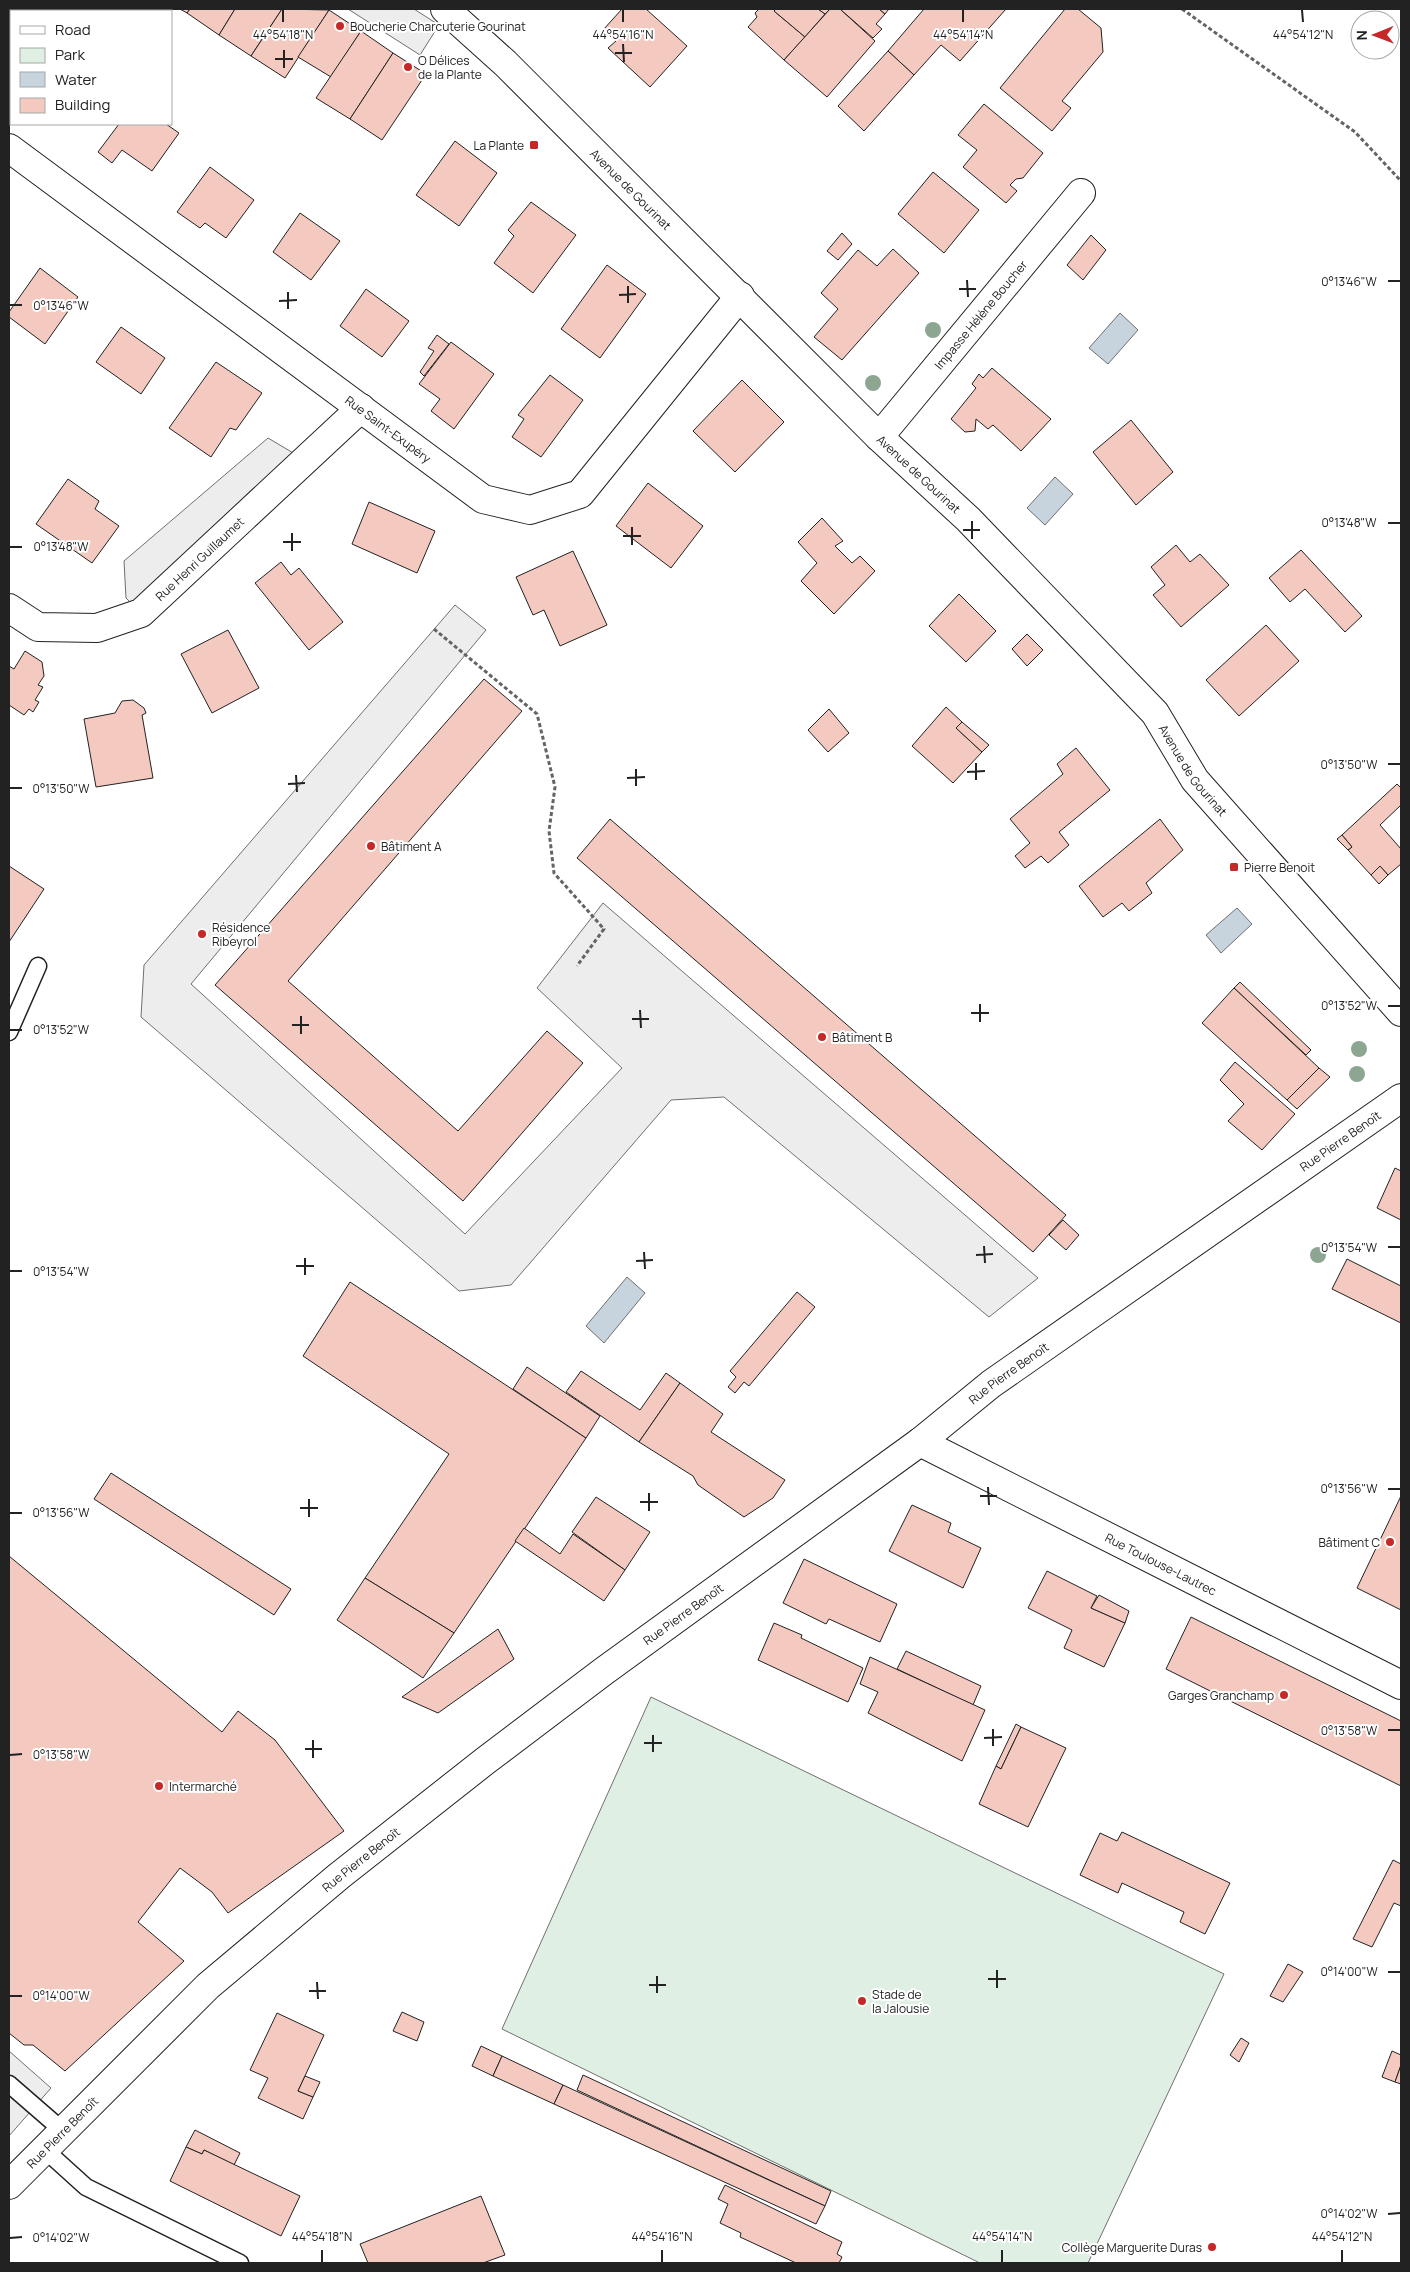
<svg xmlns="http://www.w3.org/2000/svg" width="1410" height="2272" viewBox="0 0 1410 2272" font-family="Manrope,sans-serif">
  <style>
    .green { fill: #e0efe3; stroke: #6f6f6f }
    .parking { fill: #ededed; stroke: #6f6f6f }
    .water { fill: #c7d3dd; stroke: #6f6f6f }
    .building { fill: #f3c9c0; stroke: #222 }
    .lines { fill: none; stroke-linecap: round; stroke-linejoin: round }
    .service-casing { stroke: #222; stroke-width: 19 }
    .minor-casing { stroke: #222; stroke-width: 30 }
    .tertiary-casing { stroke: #222; stroke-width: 30 }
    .path { stroke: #646464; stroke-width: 3; stroke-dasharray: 4 2.5; stroke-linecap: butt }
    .service { stroke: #fff; stroke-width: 16 }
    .minor { stroke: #fff; stroke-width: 28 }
    .tertiary { stroke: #fff; stroke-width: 28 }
    .tree { fill: #8da692 }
    .ticks { fill: none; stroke: #222; stroke-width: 2 }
    .poi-dot { fill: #c62828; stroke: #fff; stroke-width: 2 }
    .labels { text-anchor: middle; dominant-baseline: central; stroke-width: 4; stroke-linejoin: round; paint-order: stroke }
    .poi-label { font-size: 12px; fill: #222; stroke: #fff; text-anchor: start }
    .street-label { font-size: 12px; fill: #222; stroke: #fff }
    .ticks-label { font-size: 12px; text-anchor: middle; fill: #222; stroke: #fff; stroke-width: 4; stroke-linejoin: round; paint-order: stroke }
  </style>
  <rect width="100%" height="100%" fill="#fff"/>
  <!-- green -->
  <path class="green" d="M651 1697 1224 1974 1088 2263H980L502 2029Z"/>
  <!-- parking -->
  <g class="parking">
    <path d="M348 9H414L439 25 420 55Z"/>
    <path d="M268 438 305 460 141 613 126 598 124 561Z"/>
    <path d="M455 605 486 630 191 984 465 1234 622 1068 537 988 603 903 1038 1278 989 1317 724 1097 671 1100 511 1285 459 1291 141 1017 144 965Z"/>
    <path d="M9 2051 51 2088 9 2136Z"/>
  </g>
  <!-- water -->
  <g class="water">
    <path d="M1120 313 1138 330 1108 364 1089 348Z"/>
    <path d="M1055 477 1073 494 1045 525 1027 508Z"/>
    <path d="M1237 908 1252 924 1221 953 1206 935Z"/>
    <path d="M627 1277 645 1293 604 1343 586 1326Z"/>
  </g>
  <!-- building -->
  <g class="building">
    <path d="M180 9H190L187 13Z"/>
    <path d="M190 9H235L219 35 187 13Z"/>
    <path d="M235 9H282L251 56 219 35Z"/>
    <path d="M282 9 329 10 285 78 251 56Z"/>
    <path d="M622 9H646L687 46 650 87 608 48 616 41 603 30Z"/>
    <path d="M759 9H776L774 11 805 37 784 60 748 27 757 17 755 13Z"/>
    <path d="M776 9H818L825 14 805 37 774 11Z"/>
    <path d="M818 9H830L825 14Z"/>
    <path d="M830 9H840L875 41 827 97 784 60Z"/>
    <path d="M840 9H879L885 14 876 24 882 29 873 38Z"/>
    <path d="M879 9H889L885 14Z"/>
    <path d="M924 9H1006L960 61 941 45 914 75 888 51Z"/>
    <path d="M1065 9H1078L1101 28 1103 52 1062 101 1071 108 1052 131 1000 88Z"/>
    <path d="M329 10 361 31 331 77 298 57Z"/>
    <path d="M361 31 393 53 350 119 316 98Z"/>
    <path d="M888 51 914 75 864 131 838 106Z"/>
    <path d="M393 53 426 74 382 140 350 119Z"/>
    <path d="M984 104 1043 153 1023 178 1016 179 1010 185 1017 191 1006 203 963 167 977 150 958 135Z"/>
    <path d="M119 124H166L179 133 152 171 122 150 112 163 98 152Z"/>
    <path d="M455 141 497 173 459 226 416 195Z"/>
    <path d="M210 167 254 200 226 238 205 223 200 228 177 212Z"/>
    <path d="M933 172 979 210 944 253 898 214Z"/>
    <path d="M531 202 576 235 533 293 494 263 514 236 508 230Z"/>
    <path d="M300 213 340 241 311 280 273 252Z"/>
    <path d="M842 233 852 244 838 260 827 251Z"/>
    <path d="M1091 235 1106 250 1083 280 1067 265Z"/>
    <path d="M893 249 919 273 842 360 814 337 838 309 821 293 858 250 877 266Z"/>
    <path d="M607 265 646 294 600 358 561 329Z"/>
    <path d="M40 268 78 297 45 344 9 317V312Z"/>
    <path d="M366 289 409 321 382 357 340 326Z"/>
    <path d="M121 327 165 358 141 394 96 362Z"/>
    <path d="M437 335 449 344 424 376 420 372 434 351 428 348Z"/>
    <path d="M451 342 494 374 454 429 431 411 440 399 419 384Z"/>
    <path d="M216 362 262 393 236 430 230 428 211 457 169 428Z"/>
    <path d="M992 368 1051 419 1021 451 993 425 988 429 976 419 975 431 965 432 951 419 976 388 972 384 979 374 983 378Z"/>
    <path d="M550 375 583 400 541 457 512 437 524 419 518 415Z"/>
    <path d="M742 380 784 422 735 472 693 431Z"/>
    <path d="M1131 420 1173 472 1136 505 1093 452Z"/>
    <path d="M68 479 99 501 95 509 119 526 92 563 36 524Z"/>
    <path d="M648 483 703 526 671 568 616 526Z"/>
    <path d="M369 502 435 531 417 573 352 544Z"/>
    <path d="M822 518 843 541 835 546 852 563 860 556 875 571 834 614 801 581 817 563 798 542Z"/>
    <path d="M1176 545 1190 562 1200 554 1229 585 1181 627 1153 595 1165 585 1151 567Z"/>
    <path d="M1301 550 1362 616 1345 632 1305 589 1290 602 1269 578Z"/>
    <path d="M573 551 607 625 560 646 544 610 533 615 516 577Z"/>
    <path d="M281 562 291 575 299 568 343 622 309 650 255 583Z"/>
    <path d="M959 594 996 631 966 662 929 626Z"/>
    <path d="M1266 625 1299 661 1239 716 1206 680Z"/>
    <path d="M228 630 259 688 212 713 181 654Z"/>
    <path d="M1027 634 1043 650 1027 666 1012 649Z"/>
    <path d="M25 651 42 662 44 676 38 685 43 687 35 700 39 702 33 712 29 709 24 715 9 705V666L14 669Z"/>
    <path d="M484 679 522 711 288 981 458 1131 547 1031 583 1063 463 1201 215 985Z"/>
    <path d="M133 700 144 708 146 713 142 715 153 778 96 787 84 719 115 713 122 701Z"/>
    <path d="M946 707 962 722 956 728 982 752 953 783 912 746Z"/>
    <path d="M829 709 849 733 828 752 808 730Z"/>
    <path d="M962 722 989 745 982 752 956 728Z"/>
    <path d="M1076 748 1110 790 1059 832 1069 845 1048 863 1041 856 1025 868 1015 856 1030 843 1010 819 1063 774 1057 764Z"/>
    <path d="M1397 784 1401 788V805L1380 825 1401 849V864L1388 875 1380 866 1371 875 1348 850 1352 847 1342 835Z"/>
    <path d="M610 819 1066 1215 1033 1252 577 858Z"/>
    <path d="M1160 819 1183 850 1146 883 1152 893 1129 911 1122 903 1103 917 1079 886Z"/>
    <path d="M1342 835 1352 847 1348 850 1337 839Z"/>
    <path d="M9 866 44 889 9 942Z"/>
    <path d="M1380 866 1388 875 1379 884 1371 875Z"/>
    <path d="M1240 982 1311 1050 1306 1055 1234 988Z"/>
    <path d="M1234 988 1319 1068 1287 1100 1202 1023Z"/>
    <path d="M1235 1062 1295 1114 1262 1150 1228 1121 1244 1104 1220 1080Z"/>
    <path d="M1319 1068 1330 1077 1297 1109 1287 1100Z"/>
    <path d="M1395 1168 1401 1171V1220L1377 1208Z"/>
    <path d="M1063 1220 1079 1235 1066 1250 1049 1235Z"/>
    <path d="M1347 1259 1401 1286V1323L1332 1289Z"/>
    <path d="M350 1282 586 1438 454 1633 365 1578 449 1454 303 1356Z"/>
    <path d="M797 1292 815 1307 749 1386 744 1382 735 1393 728 1387 736 1377 730 1371Z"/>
    <path d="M527 1367 600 1416 586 1438 513 1389Z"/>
    <path d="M581 1371 640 1410 666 1373 680 1383 639 1442 566 1392Z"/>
    <path d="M680 1383 723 1414 711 1432 785 1480 773 1498 744 1517 698 1485 693 1476 639 1442Z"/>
    <path d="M111 1473 291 1589 274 1615 94 1499Z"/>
    <path d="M1401 1496V1610L1357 1588Z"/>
    <path d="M596 1497 650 1532 625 1570 572 1532Z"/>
    <path d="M912 1505 951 1523 948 1532 981 1548 963 1588 889 1551Z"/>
    <path d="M524 1528 560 1554 573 1534 625 1570 604 1601 515 1541Z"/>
    <path d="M9 1556 222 1732 238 1711 275 1740 344 1831 228 1913 212 1892 180 1868 138 1922 184 1961 65 2071 33 2045H24L9 2033Z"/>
    <path d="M804 1559 897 1604 880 1642 829 1619 826 1624 783 1603Z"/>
    <path d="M1047 1571 1097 1596 1091 1608 1125 1623 1104 1667 1064 1648 1072 1630 1028 1608Z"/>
    <path d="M365 1578 454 1633 423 1678 337 1620Z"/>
    <path d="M1099 1595 1129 1611 1125 1623 1091 1608Z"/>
    <path d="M1191 1617 1401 1721V1786L1166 1669Z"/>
    <path d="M774 1623 802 1635 801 1638 863 1668 848 1702 758 1660Z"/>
    <path d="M498 1629 514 1659 438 1713 402 1697Z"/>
    <path d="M906 1651 981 1686 973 1705 897 1669Z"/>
    <path d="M870 1657 985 1710 962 1761 868 1713 878 1692 860 1684Z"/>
    <path d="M1016 1724 1021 1727 1001 1769 996 1766Z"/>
    <path d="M1021 1727 1066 1748 1028 1827 979 1804 996 1766 1001 1769Z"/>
    <path d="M1122 1832 1230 1883 1205 1934 1180 1922 1184 1912 1122 1883 1118 1893 1080 1875 1100 1833 1117 1841Z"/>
    <path d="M1393 1860 1401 1864V1906L1394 1903 1372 1947 1353 1939Z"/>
    <path d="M1288 1964 1303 1972 1283 2002 1270 1996Z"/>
    <path d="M402 2012 424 2022 417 2041 393 2031Z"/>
    <path d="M277 2013 324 2035 298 2091 313 2097 303 2119 258 2098 268 2078 250 2070Z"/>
    <path d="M1241 2038 1249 2043 1239 2062 1230 2055Z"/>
    <path d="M481 2046 502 2056 493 2076 472 2066Z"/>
    <path d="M1392 2051 1401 2055V2065L1395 2082 1382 2077Z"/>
    <path d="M502 2056 563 2085 554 2104 493 2076Z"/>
    <path d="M1401 2065V2084L1395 2082Z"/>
    <path d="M583 2075 831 2191 825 2206 577 2090Z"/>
    <path d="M305 2076 320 2082 313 2097 298 2091Z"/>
    <path d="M563 2085 825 2206 816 2224 554 2104Z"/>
    <path d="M195 2130 240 2153 234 2165 204 2150 202 2154 186 2147Z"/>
    <path d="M186 2147 202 2154 204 2150 300 2196 281 2236 170 2181Z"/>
    <path d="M725 2185 842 2242 837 2254 842 2257 839 2263H796L740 2237 741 2233 720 2223 728 2204 718 2199Z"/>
    <path d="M481 2196 505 2255 483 2263H368L360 2244Z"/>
  </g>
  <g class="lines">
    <defs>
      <g id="service">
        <path d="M9 1032 38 966"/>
        <path d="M9 2084 62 2130"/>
        <path d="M44 2149 86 2187 240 2263"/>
      </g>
      <g id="minor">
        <path id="s1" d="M9 148 483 499 530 510 580 494 740 296"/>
        <path id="s2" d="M879 437 1081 193"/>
        <path id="s3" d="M9 608 38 627 97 628 141 613 361 408"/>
        <path id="s4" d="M920 1442 1401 1685"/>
      </g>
      <g id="tertiary">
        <path id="s5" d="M445 9 505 63 879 437 968 519 1155 713 1195 780 1401 1012"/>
        <path id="s6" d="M9 2185 208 1986 339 1876 485 1761 604 1671 920 1442 991 1384 1401 1098"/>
      </g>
    </defs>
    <!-- service casing -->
    <use href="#service" class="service-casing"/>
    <!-- minor casing -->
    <use href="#minor" class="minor-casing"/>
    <!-- tertiary casing -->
    <use href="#tertiary" class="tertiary-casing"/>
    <!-- path -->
    <g class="path">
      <path d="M1182 9 1355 132 1401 181"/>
      <path d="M434 629 537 714 555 787 549 831 554 873 604 929 577 966"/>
    </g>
    <!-- service -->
    <use href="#service" class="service"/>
    <!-- minor -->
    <use href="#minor" class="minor"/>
    <!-- tertiary -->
    <use href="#tertiary" class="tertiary"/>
  </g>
  <!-- trees -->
  <g class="tree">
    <circle cx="933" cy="330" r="8"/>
    <circle cx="873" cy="383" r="8"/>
    <circle cx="1359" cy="1049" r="8"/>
    <circle cx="1357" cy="1074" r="8"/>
    <circle cx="1318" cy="1255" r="8"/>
  </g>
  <!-- ticks -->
  <path class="ticks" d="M283 10V22M623 10V22M963 10V22M1302 10 1303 22M623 44 624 62M284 50V68M615 53H632M275 59H293M967 280 968 297M1388 281H1400M628 286V303M959 289H976M288 292V309M619 295 636 294M279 301 297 300M10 305H22M972 521V539M1388 523H1400M632 527V545M963 530H980M292 533V551M623 536H641M283 542H301M10 547H22M976 763V780M1388 764H1400M636 769V786M967 772 985 771M296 775 297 792M627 778 645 777M288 784 305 783M10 788H22M980 1004V1022M1388 1006H1400M640 1010 641 1028M971 1013H989M301 1016V1034M632 1019H649M292 1025H309M10 1030H22M984 1246 985 1263M1388 1247H1400M644 1252 645 1269M976 1255 993 1254M305 1258V1275M636 1261 653 1260M296 1266H314M10 1271H22M988 1487 989 1505M1388 1489H1400M649 1493V1511M980 1496H997M309 1499V1517M640 1502H658M300 1508H318M10 1513H22M993 1729V1746M1388 1730H1400M653 1735V1752M984 1738 1002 1737M313 1740V1758M644 1743H662M305 1749H322M10 1755 22 1754M997 1970V1988M1388 1972H1400M657 1976V1993M988 1979H1006M317 1982 318 1999M649 1985H666M309 1991H326M10 1996H22M1388 2214 1400 2213M10 2238 22 2237M322 2250V2262M662 2250V2262M1002 2250V2262M1342 2250V2262"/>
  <!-- markers -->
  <g class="poi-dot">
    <circle cx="340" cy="26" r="5"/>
    <circle cx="408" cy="67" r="5"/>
    <rect x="529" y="140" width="10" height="10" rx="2.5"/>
    <circle cx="371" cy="846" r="5"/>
    <rect x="1229" y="862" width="10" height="10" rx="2.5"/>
    <circle cx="202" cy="934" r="5"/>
    <circle cx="822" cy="1037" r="5"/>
    <circle cx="1390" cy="1542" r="5"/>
    <circle cx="1284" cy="1695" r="5"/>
    <circle cx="159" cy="1786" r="5"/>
    <circle cx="862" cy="2001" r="5"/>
    <circle cx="1212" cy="2247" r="5"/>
  </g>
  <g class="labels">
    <!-- poi labels -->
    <g class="poi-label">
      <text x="350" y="26">Boucherie Charcuterie Gourinat</text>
      <text x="418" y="60">O Délices<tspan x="418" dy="14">de la Plante</tspan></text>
      <text x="524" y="145" text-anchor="end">La Plante</text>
      <text x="381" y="846">Bâtiment A</text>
      <text x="1244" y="867">Pierre Benoit</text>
      <text x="212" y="927">Résidence<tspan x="212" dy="14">Ribeyrol</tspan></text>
      <text x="832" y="1037">Bâtiment B</text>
      <text x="1380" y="1542" text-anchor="end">Bâtiment C</text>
      <text x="1274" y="1695" text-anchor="end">Garges Granchamp</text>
      <text x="169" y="1786">Intermarché</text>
      <text x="872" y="1994">Stade de<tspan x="872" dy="14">la Jalousie</tspan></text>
      <text x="1202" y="2247" text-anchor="end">Collège Marguerite Duras</text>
    </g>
    <!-- street labels -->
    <g class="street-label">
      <text stroke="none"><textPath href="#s5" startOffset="259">Avenue de Gourinat</textPath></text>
      <text stroke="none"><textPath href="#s2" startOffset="159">Impasse Hélène Boucher</textPath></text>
      <text stroke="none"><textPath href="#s1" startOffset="472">Rue Saint-Exupéry</textPath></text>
      <text stroke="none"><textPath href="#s5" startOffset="664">Avenue de Gourinat</textPath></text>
      <text stroke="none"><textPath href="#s3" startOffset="220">Rue Henri Guillaumet</textPath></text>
      <text stroke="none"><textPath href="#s5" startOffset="1069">Avenue de Gourinat</textPath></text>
      <text stroke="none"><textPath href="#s6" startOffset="1695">Rue Pierre Benoît</textPath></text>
      <text stroke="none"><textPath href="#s6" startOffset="1290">Rue Pierre Benoît</textPath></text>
      <text stroke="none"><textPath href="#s4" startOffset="270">Rue Toulouse-Lautrec</textPath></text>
      <text stroke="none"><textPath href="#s6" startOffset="885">Rue Pierre Benoît</textPath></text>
      <text stroke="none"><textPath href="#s6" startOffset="480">Rue Pierre Benoît</textPath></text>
      <text stroke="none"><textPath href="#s6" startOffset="75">Rue Pierre Benoît</textPath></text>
    </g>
  </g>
  <g class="ticks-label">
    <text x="283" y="39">44°54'18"N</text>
    <text x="623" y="39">44°54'16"N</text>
    <text x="963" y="39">44°54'14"N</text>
    <text x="1303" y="39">44°54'12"N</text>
    <text x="1349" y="286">0°13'46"W</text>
    <text x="61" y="310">0°13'46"W</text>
    <text x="1349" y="527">0°13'48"W</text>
    <text x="61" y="551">0°13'48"W</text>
    <text x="1349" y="769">0°13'50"W</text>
    <text x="61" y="793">0°13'50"W</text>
    <text x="1349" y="1010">0°13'52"W</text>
    <text x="61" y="1034">0°13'52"W</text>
    <text x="1349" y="1252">0°13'54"W</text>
    <text x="61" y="1276">0°13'54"W</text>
    <text x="1349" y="1493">0°13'56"W</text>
    <text x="61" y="1517">0°13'56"W</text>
    <text x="1349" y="1735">0°13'58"W</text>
    <text x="61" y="1759">0°13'58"W</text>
    <text x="1349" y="1976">0°14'00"W</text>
    <text x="61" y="2000">0°14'00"W</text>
    <text x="1349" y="2218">0°14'02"W</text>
    <text x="322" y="2241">44°54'18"N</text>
    <text x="662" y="2241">44°54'16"N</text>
    <text x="1002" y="2241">44°54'14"N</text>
    <text x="1342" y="2241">44°54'12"N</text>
    <text x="61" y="2242">0°14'02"W</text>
  </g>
  <!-- border -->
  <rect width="1410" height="2272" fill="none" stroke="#222222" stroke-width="20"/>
  <!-- legend -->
  <rect x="10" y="10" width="162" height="115" fill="#ffffff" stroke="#a7a7a7"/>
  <rect x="20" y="26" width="25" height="8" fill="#ffffff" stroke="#a7a7a7"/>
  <text x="55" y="35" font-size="15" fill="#222222">Road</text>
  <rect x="20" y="48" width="25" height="15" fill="#e0efe3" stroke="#a7a7a7"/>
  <text x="55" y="60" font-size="15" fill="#222222">Park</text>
  <rect x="20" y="72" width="25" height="15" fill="#c7d3dd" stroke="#a7a7a7"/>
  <text x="55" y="85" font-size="15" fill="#222222">Water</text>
  <rect x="20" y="98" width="25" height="15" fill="#f3c9c0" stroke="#a7a7a7"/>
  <text x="55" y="110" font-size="15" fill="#222222">Building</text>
  <!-- north arrow -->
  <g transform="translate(1375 35) rotate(269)"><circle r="24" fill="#ffffff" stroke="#a7a7a7"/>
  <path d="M0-4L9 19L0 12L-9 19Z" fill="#c62828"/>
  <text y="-8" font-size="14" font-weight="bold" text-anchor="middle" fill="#222222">N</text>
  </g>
</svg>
